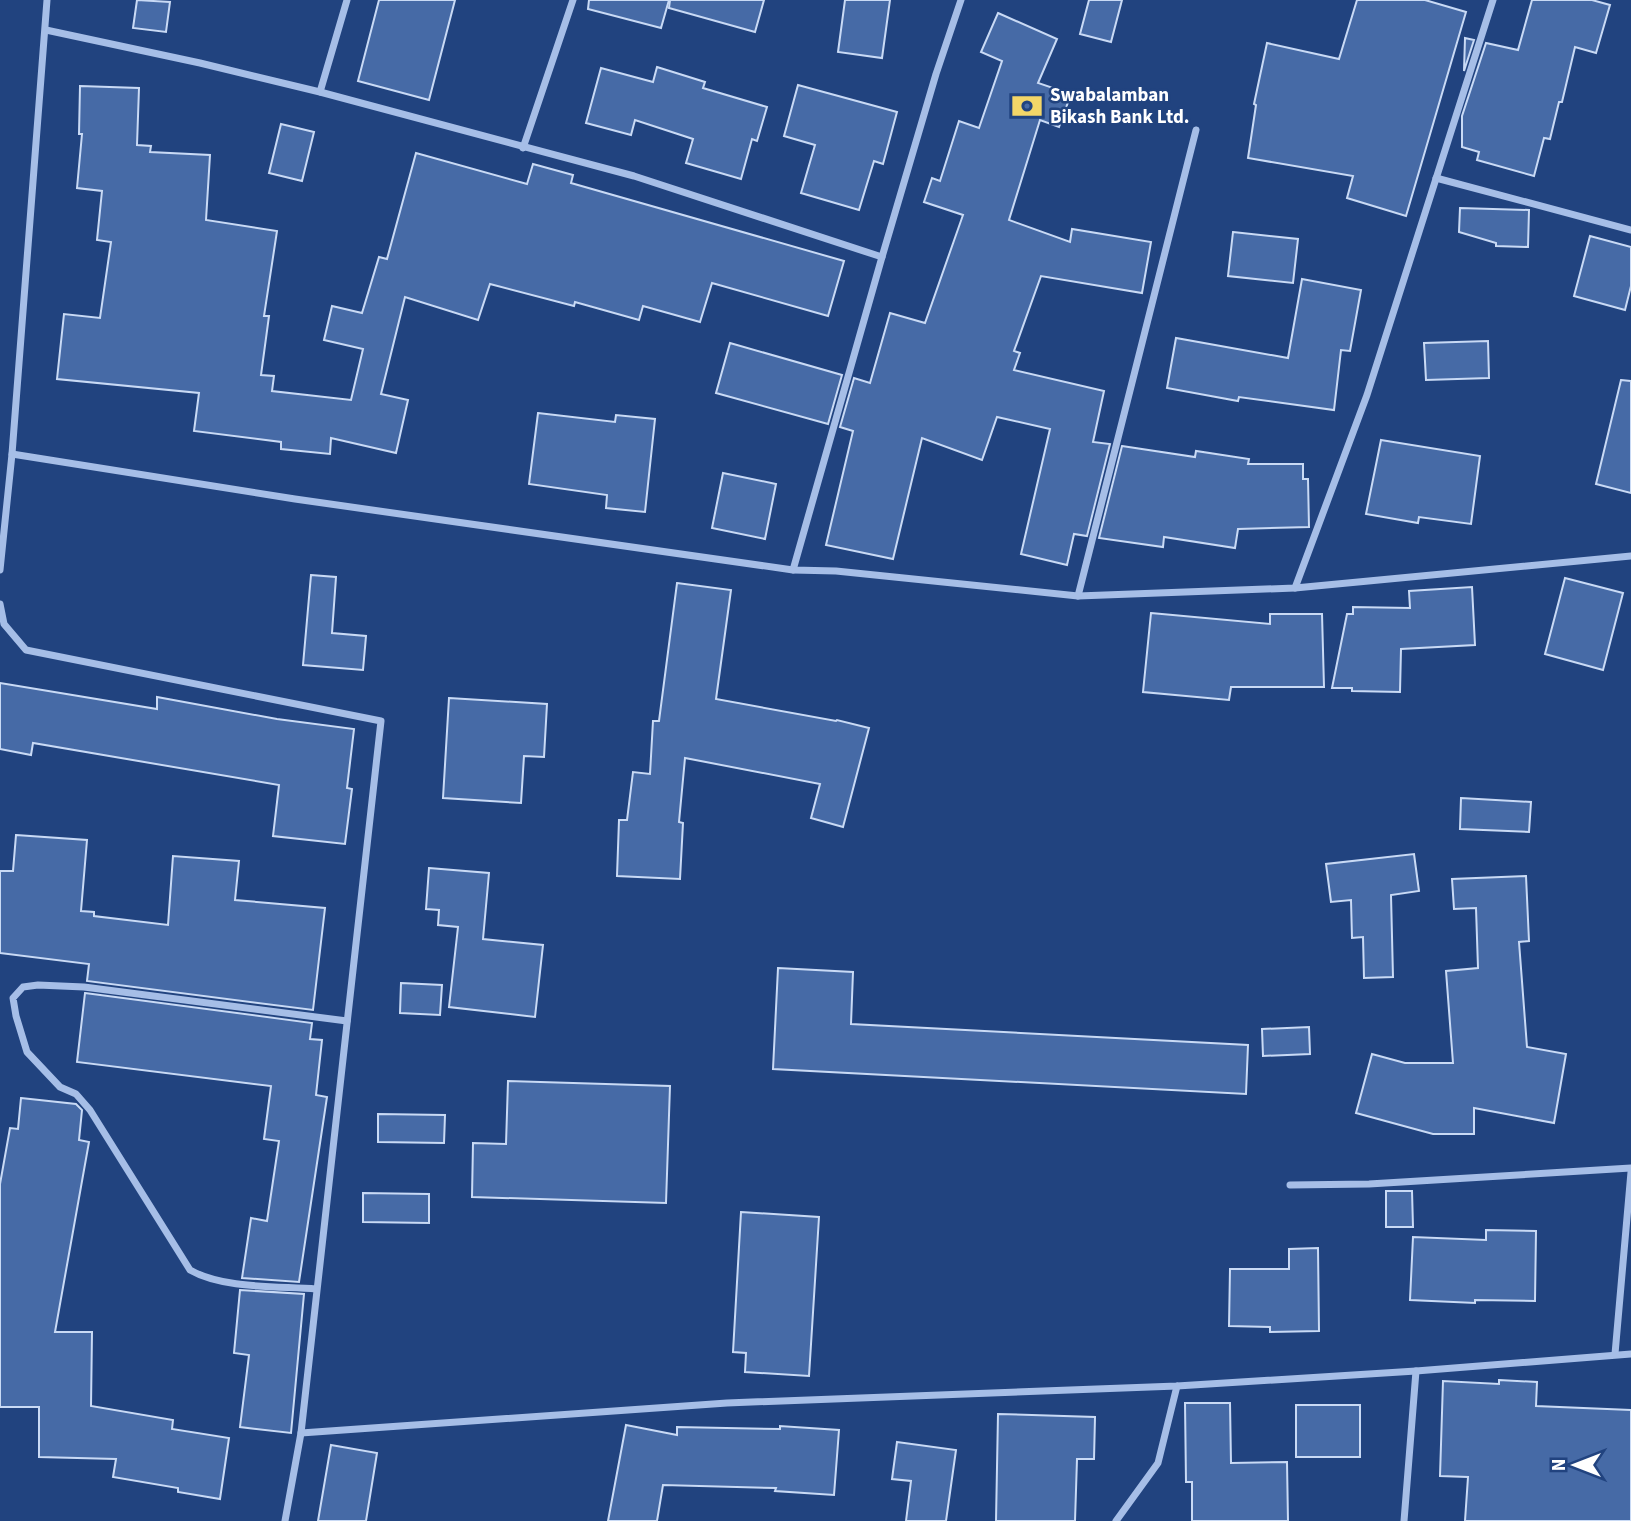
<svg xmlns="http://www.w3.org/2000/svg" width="1631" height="1521" viewBox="0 0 1631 1521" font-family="'Source Sans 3',sans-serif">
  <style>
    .building { fill: #466aa6; stroke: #c9daf5; stroke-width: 2 }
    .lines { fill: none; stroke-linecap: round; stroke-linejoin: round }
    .minor { stroke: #a6bee7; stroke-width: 7 }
    .labels { text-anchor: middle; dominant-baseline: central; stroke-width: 5; stroke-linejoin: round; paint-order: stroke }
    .poi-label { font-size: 19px; font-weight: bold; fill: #fff; stroke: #21437f; text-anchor: start }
  </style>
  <rect width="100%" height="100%" fill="#21437f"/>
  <!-- building -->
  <g class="building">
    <path d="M137 0 170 2 166 32 133 28Z"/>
    <path d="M379 0H455L429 100 358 81Z"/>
    <path d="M589 0H669L661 28 588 9Z"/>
    <path d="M670 0H764L755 32 669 8Z"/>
    <path d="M845 0H890L882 58 838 52Z"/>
    <path d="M1089 0H1122L1111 42 1080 34Z"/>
    <path d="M1357 0H1425L1466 12 1406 216 1347 198 1353 176 1248 158 1256 105 1254 104 1267 43 1339 59Z"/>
    <path d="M1532 0H1592L1610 5 1596 53 1575 47 1562 102H1559L1550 139 1544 138 1534 176 1477 160 1479 152 1462 147V116L1486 43 1518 50Z"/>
    <path d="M998 13 1057 39 1038 83 1071 94 1059 127 1040 120 1009 220 1070 242 1072 229 1151 242 1142 293 1041 276 1014 351 1020 353 1014 370 1104 391 1093 442 1110 444 1087 536 1074 534 1067 565 1021 554 1050 429 997 417 982 460 922 438 893 559 826 545 853 431 840 427 854 378 870 383 890 313 925 323 963 215 924 202 932 178 940 181 959 121 979 128 1002 61 981 52Z"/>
    <path d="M1465 38 1474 40 1464 71Z"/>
    <path d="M657 67 705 82 703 88 767 107 757 141 752 139 741 179 686 163 693 139 635 120 631 135 586 123 601 68 653 82Z"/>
    <path d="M798 85 897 112 883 164 874 161 859 210 801 193 815 145 784 136Z"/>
    <path d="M80 86 139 88 137 145 151 146 150 152 210 155 206 220 277 231 264 316H269L261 375 274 376 272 391 351 400 363 349 324 340 332 306 362 313 379 257 387 259 416 153 527 184 533 164 573 175 571 183 844 261 828 316 712 283 700 322 643 306 639 320 575 302 574 306 490 284 478 320 405 297 381 394 408 400 396 453 331 438 330 454 281 449V442L194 431 199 393 57 379 64 314 100 318 111 242 97 240 102 191 77 188 82 134H79Z"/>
    <path d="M281 124 314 132 302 181 269 173Z"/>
    <path d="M1460 208 1529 210 1528 247 1496 246V243L1459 232Z"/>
    <path d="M1233 232 1298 239 1293 283 1228 276Z"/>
    <path d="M1590 236 1631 247V286L1625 310 1574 296Z"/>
    <path d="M1302 279 1361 290 1350 351 1341 350 1334 410 1239 397 1238 401 1167 388 1176 338 1288 358Z"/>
    <path d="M1488 341 1489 378 1426 380 1424 343Z"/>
    <path d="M730 343 842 375 828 424 716 393Z"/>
    <path d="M1621 380 1631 381V493L1596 484Z"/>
    <path d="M538 413 615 422 616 415 655 419 645 512 606 508 607 495 529 484Z"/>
    <path d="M1381 440 1480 456 1471 524 1419 517 1418 523 1366 514Z"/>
    <path d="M1122 446 1195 457 1196 451 1249 459 1248 464H1303V479H1308L1309 527 1238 529 1235 548 1164 537 1163 547 1099 538Z"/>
    <path d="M723 473 776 484 765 539 712 528Z"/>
    <path d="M311 575 336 577 332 633 366 636 363 670 303 665Z"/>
    <path d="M1565 578 1623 593 1603 670 1545 654Z"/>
    <path d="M677 583 731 590 716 699 836 721 837 720 869 728 843 827 811 818 820 784 685 758 679 822 683 823 680 879 617 876 619 820H627L633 772 650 774 653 721H659Z"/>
    <path d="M1472 587 1475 645 1401 649 1400 692 1352 691V688H1332L1347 614H1353V607L1410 608 1409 591Z"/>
    <path d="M1151 613 1270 624V614H1322L1324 687H1231L1229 700 1143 692Z"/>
    <path d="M0 683 157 709V697L277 719 354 729 347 788 352 789 345 844 273 836 279 785 33 743 31 755 0 749Z"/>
    <path d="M449 698 547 704 544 757 524 756 521 803 443 798Z"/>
    <path d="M1461 798 1531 802 1529 832 1460 829Z"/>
    <path d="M16 835 87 840 81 911 94 912V916L168 925 173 856 239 861 235 900 325 908 313 1010 87 981 89 964 0 953V871H13Z"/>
    <path d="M1414 854 1419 891 1391 895 1393 977 1364 978 1363 937 1352 938 1351 900 1331 902 1326 864Z"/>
    <path d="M429 868 489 873 483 939 543 945 535 1017 449 1007 458 927 438 925 439 910 426 909Z"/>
    <path d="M1526 876 1529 941 1519 942 1527 1047 1566 1054 1554 1123 1474 1108V1134H1433L1356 1113 1372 1054 1405 1063H1453L1446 971 1478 968 1476 908 1454 909 1452 879Z"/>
    <path d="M778 968 853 972 851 1024 1248 1045 1246 1094 773 1069Z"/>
    <path d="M401 983 442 985 440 1015 400 1013Z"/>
    <path d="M85 993 312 1023 310 1039 322 1040 316 1095 327 1097 299 1282 242 1278 251 1218 267 1221 279 1141 264 1139 271 1086 77 1062Z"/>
    <path d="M1309 1027 1310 1054 1263 1056 1262 1029Z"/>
    <path d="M508 1081 670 1086 666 1203 472 1197 473 1143 506 1144Z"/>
    <path d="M21 1098 76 1104 82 1110 79 1140 89 1142 55 1332H92L91 1406 173 1420 172 1429 229 1438 220 1499 178 1492V1488L113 1477 116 1459 39 1457V1407H0V1184L10 1128 18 1129Z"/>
    <path d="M378 1114 445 1115 444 1143 378 1142Z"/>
    <path d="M1386 1191H1412L1413 1227H1386Z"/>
    <path d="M363 1193 429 1194V1223L363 1222Z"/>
    <path d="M741 1212 819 1217 809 1376 745 1372 746 1353 733 1352Z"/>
    <path d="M1486 1230 1536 1231 1535 1301 1475 1300V1303L1410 1300 1413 1237 1486 1240Z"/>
    <path d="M1318 1248 1319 1331 1270 1332V1327L1229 1326 1230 1269H1289V1249Z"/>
    <path d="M240 1290 304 1294 291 1433 240 1427 249 1355 234 1353Z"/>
    <path d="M1499 1380 1537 1382 1536 1406 1631 1410V1521H1465L1468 1477 1440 1476 1443 1381 1499 1384Z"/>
    <path d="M1185 1403H1230L1231 1463 1287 1462 1288 1521H1192V1482H1186Z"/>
    <rect x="1296" y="1405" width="64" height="52"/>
    <path d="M998 1414 1095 1417 1094 1459H1077L1075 1521H996Z"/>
    <path d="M626 1425 677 1435V1427L780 1429V1426L839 1430 834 1495 775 1491 776 1488 663 1485 657 1521H608Z"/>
    <path d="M897 1442 956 1450 946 1521H906L911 1481 892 1479Z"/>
    <path d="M331 1445 377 1453 366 1521H318Z"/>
  </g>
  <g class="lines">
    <!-- minor -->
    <g class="minor">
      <path d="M46 30 200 63 320 92 634 176 882 257 793 570 836 571 1078 596 1295 588 1631 556"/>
      <path d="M320 92 347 0"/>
      <path d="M523 148 573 0"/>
      <path d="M1436 178 1631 230"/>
      <path d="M882 257 936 74 961 0"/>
      <path d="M12 454 295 499 793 570"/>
      <path d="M0 570 12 454 47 0"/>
      <path d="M1295 588 1367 395 1493 0"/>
      <path d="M1078 596 1196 130"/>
      <path d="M0 604 4 624 26 650 381 721 301 1433 285 1521"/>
      <path d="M1290 1185 1369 1184 1631 1168"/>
      <path d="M316 1289C278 1286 223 1289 190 1270L90 1110 76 1094 60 1087 27 1052 16 1016 13 998 23 987 38 985 84 987 347 1021"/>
      <path d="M1615 1354 1631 1172"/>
      <path d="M301 1433 727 1403 1177 1386 1416 1371 1631 1354"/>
      <path d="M1116 1521 1158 1463 1177 1386"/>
      <path d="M1404 1521 1416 1371"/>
    </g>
  </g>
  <!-- icons -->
  <defs>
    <symbol id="bank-bare" viewBox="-9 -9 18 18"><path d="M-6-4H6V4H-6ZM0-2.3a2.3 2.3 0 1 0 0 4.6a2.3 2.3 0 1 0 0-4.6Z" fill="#f3d668" stroke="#21437f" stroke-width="2.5" paint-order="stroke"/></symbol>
  </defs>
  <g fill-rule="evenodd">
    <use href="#bank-bare" x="1005" y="84" width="44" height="44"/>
  </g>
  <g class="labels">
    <!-- poi labels -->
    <g class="poi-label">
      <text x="1050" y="95">Swabalamban<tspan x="1050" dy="22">Bikash Bank Ltd.</tspan></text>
    </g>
  </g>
  <!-- north arrow -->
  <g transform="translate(1575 1465) rotate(270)" stroke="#21437f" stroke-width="5" paint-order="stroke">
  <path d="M0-5L12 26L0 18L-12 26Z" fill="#ffffff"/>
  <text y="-10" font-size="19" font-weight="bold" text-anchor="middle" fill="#ffffff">N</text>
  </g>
</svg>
